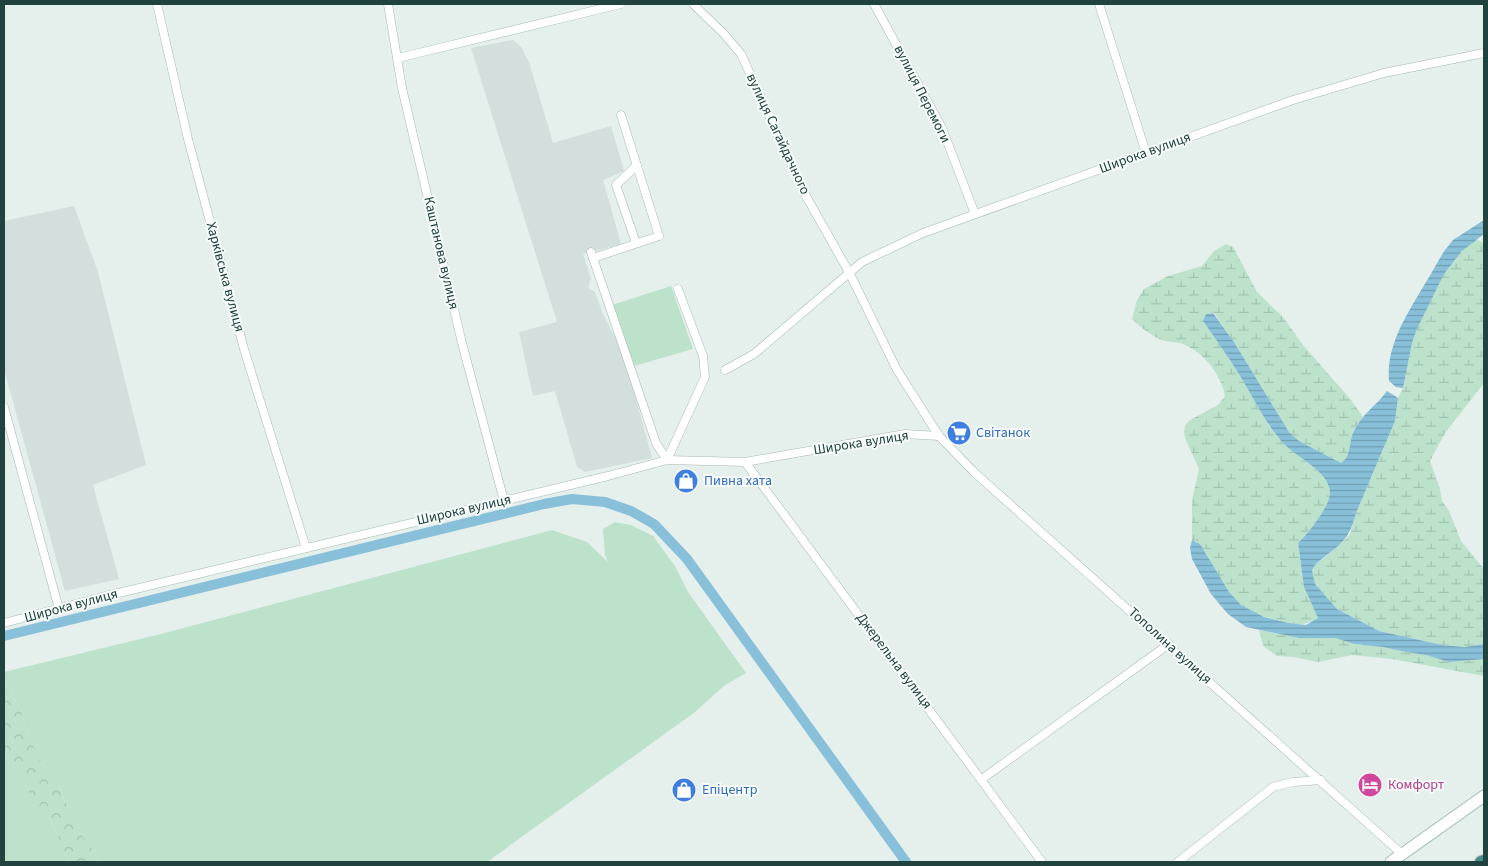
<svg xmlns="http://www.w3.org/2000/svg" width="1488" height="866" viewBox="0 0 1488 866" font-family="'Source Sans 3',sans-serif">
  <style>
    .built { fill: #d2dfdc }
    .green { fill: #bce2cc }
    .forest { fill: url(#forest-crowns) }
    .wetland { fill: url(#wetland-marsh) }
    .water { fill: url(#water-rules) }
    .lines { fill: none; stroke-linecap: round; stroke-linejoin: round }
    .canal { stroke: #88c0d9; stroke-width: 10 }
    .minor-casing { stroke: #a6b8b5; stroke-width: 9 }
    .secondary-casing { stroke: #a2bcb8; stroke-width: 13 }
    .trunk-casing { stroke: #c1caca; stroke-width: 14 }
    .minor { stroke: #fff; stroke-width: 8 }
    .secondary { stroke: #fff; stroke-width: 11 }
    .trunk { stroke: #488e89; stroke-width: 12 }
    .labels { text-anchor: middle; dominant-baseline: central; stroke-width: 4; stroke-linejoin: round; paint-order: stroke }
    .street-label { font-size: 14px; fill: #214340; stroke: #f6fbf9 }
    .shop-label { font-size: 14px; fill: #366cbe; stroke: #f6fbf9; text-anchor: start }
    .hotel-label { font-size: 14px; fill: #b23c85; stroke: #f6fbf9; text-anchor: start }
  </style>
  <defs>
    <pattern id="forest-crowns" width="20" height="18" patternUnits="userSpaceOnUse" patternTransform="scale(1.25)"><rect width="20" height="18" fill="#bce2cc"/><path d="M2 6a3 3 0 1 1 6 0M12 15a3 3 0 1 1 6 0" fill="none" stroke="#a1c3b0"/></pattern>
    <pattern id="wetland-marsh" width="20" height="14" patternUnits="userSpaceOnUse" patternTransform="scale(1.25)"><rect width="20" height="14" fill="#bce2cc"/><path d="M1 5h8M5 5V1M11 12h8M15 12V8" fill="none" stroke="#a1c3b0"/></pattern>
    <pattern id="water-rules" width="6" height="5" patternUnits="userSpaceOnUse" patternTransform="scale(1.25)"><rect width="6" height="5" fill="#88c0d9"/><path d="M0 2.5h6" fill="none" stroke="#6f9eb1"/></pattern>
  </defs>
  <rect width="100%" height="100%" fill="#e5efec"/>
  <!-- built -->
  <g class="built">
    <path d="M513 40 521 47 529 62 553 143 611 126 624 171 603 180 621 244 583 254 591 278 588 288 595 292 602 312 624 355 652 458 585 472 577 467 555 391 533 396 519 332 557 322 471 48Z"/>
    <path d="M74 206 98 272 146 465 93 485 119 579 65 591 4 369V221Z"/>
  </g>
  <!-- green -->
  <g class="green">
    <path d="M671 286 693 349 634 366 612 305Z"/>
    <path d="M615 522 631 525 653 536 675 566 688 592 746 673 725 685 695 712 487 862H99L96 854 82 835 76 816 65 802 59 784 48 773 39 758 26 730 21 711 4 679V672L161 634 552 530 587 542 608 562 605 555 603 529Z"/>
    <path d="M4 751 28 789 32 806 51 821 69 862H4Z"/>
  </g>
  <!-- forest -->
  <path class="forest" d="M4 679 21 711 26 730 39 758 48 773 59 784 65 802 76 816 82 835 96 854 99 862H69L51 821 30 805 28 789 4 751Z"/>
  <!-- wetland -->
  <g class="wetland">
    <path d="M1476 239 1484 243V383L1445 433 1430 461 1440 489 1442 501 1449 511 1461 541 1484 569V644L1464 647 1442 645 1379 631 1337 609 1315 584 1312 570 1315 565 1341 544 1350 534 1356 513 1395 421 1398 398 1403 388 1412 343 1417 329 1444 274 1462 251Z"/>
    <path d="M1226 244 1233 247 1257 292 1283 317 1303 345 1351 400 1363 417C1360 421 1356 426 1354 430 1348 441 1352 456 1341 463L1299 441 1289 432 1234 342 1214 313 1206 314 1203 321C1219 344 1236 367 1249 391 1259 409 1268 427 1282 442 1296 458 1329 470 1330 493 1330 506 1308 534 1298 543L1304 587 1318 618C1302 627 1296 625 1278 620 1265 617 1250 613 1240 604 1223 589 1208 560 1196 541L1192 540V500L1199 469 1185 438 1184 431 1186 424 1190 420 1218 405 1225 396C1222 376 1204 353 1185 345 1179 342 1171 342 1165 341 1154 338 1140 327 1132 319L1137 300 1144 289 1168 276 1202 266 1214 251Z"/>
    <path d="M1259 630 1299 638H1335L1354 644 1383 647 1406 652 1426 655 1449 662 1484 659V676L1392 659 1352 655 1318 662 1294 657 1277 656 1263 646Z"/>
  </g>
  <!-- water -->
  <g class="water">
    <path d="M1484 220V234L1462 251 1444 274 1417 329 1412 343 1403 388 1396 387 1389 381C1386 346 1406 316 1423 287 1431 275 1437 262 1445 250L1453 240Z"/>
    <path d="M1213 313 1234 342 1289 432 1299 441 1341 463C1352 456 1348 442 1354 431 1361 415 1377 405 1387 391L1398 398 1395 421 1356 513C1348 545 1337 545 1315 565L1312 570 1315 584 1337 609 1379 631 1442 645 1464 647 1484 644V659L1449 662 1426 655 1406 652 1383 647 1354 644 1335 638H1299L1246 627 1228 614 1211 594 1192 559 1190 548 1192 540 1200 544 1229 592 1241 605 1264 617 1289 623 1306 625 1318 618 1304 587 1298 543C1308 534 1330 506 1330 493 1329 470 1296 458 1282 442 1268 426 1259 409 1249 391 1235 366 1219 344 1203 321L1206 314Z"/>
  </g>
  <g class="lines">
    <!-- canal -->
    <path class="canal" d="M4 636 544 504 572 499 605 502 631 511 654 524 687 559 906 862"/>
    <defs>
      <g id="minor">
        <path d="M157 4 188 139 244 349 306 548"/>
        <path d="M388 4 402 88 462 343 504 501"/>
        <path d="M693 4 724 34 741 54 806 196 850 274 897 370 939 436 975 473 1402 854"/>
        <path d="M874 4 942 128 975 214"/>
        <path d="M1099 4 1146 153"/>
        <path d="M398 58 621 4"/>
        <path d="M636 243 616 185 637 165"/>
        <path d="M591 252 656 443 667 460"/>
        <path d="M593 258 659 236 621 115"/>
        <path d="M725 370 754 354 862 262 923 233 1293 100 1384 73 1484 53"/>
        <path d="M4 407 59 609"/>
        <path d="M667 460 705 377 703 356 678 289"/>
        <path d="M745 462 1042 862"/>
        <path d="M4 623 106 596 608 476 667 460 745 462 905 434 939 436"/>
        <path d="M982 779 1169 644"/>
        <path d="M1178 862 1273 787 1293 782 1321 780"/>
      </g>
      <path id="secondary" d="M1391 862 1484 796"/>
      <path id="trunk" d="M1481 862 1484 861"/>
    </defs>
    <!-- minor casing -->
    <use href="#minor" class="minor-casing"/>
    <!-- secondary casing -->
    <use href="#secondary" class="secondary-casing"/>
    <!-- trunk casing -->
    <use href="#trunk" class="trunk-casing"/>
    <!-- minor -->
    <use href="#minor" class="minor"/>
    <!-- secondary -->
    <use href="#secondary" class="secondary"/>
    <!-- trunk -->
    <use href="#trunk" class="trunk"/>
  </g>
  <!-- icons -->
  <defs>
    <symbol id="supermarket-disc" viewBox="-11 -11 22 22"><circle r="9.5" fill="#3f7fe0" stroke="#f6fbf9"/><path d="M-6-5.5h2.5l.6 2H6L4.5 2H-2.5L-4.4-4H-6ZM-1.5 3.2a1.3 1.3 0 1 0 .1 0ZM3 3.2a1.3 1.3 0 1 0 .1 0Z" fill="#fff"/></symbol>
    <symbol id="shop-disc" viewBox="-11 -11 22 22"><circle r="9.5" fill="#3f7fe0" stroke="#f6fbf9"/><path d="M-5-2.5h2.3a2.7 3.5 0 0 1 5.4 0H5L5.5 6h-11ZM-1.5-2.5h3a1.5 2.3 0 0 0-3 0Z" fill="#fff"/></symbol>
    <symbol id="hotel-disc" viewBox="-11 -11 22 22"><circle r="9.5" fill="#d1479c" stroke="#f6fbf9"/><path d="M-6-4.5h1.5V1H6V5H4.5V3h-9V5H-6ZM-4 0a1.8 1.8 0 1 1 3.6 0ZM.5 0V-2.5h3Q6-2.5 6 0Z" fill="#fff"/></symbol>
  </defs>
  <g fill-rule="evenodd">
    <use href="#supermarket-disc" x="945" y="419" width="28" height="28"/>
    <use href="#shop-disc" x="672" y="467" width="28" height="28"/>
    <use href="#hotel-disc" x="1356" y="771" width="28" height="28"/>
    <use href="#shop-disc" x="670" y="776" width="28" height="28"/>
  </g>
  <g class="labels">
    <!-- street labels -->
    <g class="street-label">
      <text transform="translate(922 94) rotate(63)">вулиця Перемоги</text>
      <text transform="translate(778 134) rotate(65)">вулиця Сагайдачного</text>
      <text transform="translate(1145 153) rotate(-20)">Широка вулиця</text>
      <text transform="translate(441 253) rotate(77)">Каштанова вулиця</text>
      <text transform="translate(225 277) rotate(75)">Харківська вулиця</text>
      <text transform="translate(861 443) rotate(-9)">Широка вулиця</text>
      <text transform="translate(464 510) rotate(-13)">Широка вулиця</text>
      <text transform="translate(71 606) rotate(-15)">Широка вулиця</text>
      <text transform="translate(1170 646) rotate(42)">Тополина вулиця</text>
      <text transform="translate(894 661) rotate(53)">Джерельна вулиця</text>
    </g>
    <!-- shop labels -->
    <g class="shop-label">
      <text x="976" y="433">Світанок</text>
      <text x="704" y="481">Пивна хата</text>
      <text x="702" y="790">Епіцентр</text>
    </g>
    <!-- hotel labels -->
    <g class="hotel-label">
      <text x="1388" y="785">Комфорт</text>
    </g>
  </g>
  <!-- border -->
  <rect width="1488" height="866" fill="none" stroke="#214340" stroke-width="10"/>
</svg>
